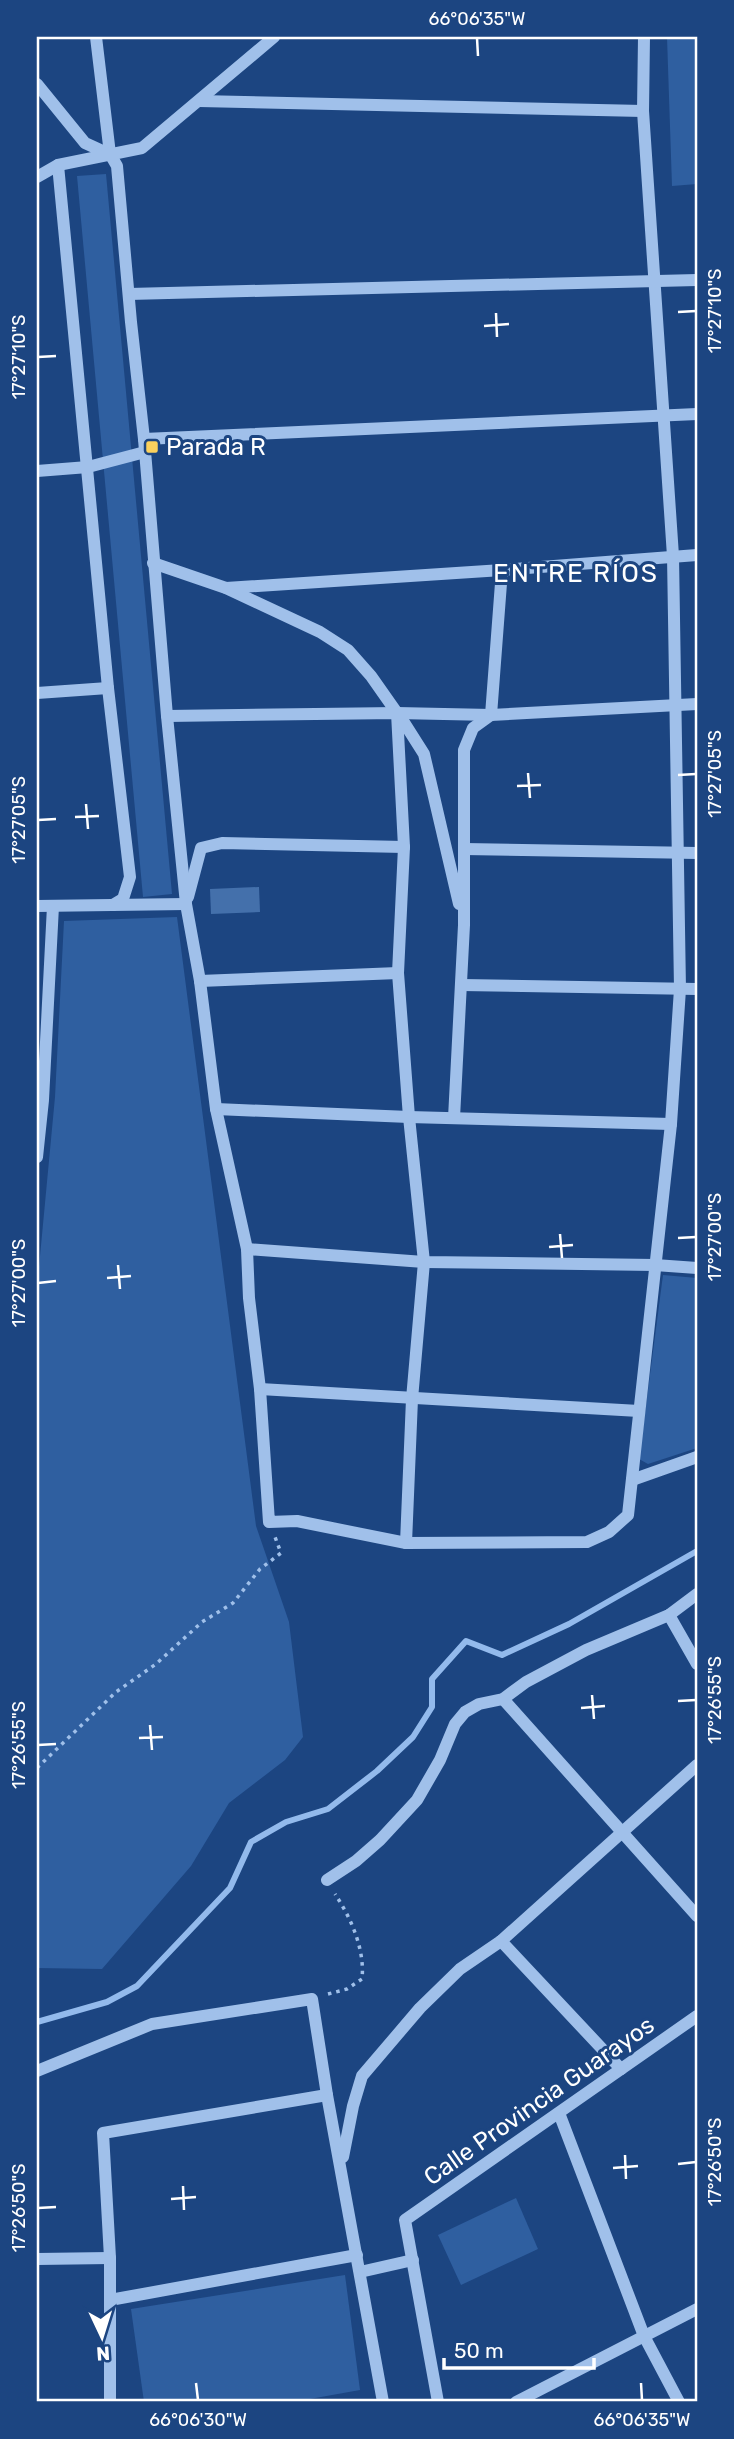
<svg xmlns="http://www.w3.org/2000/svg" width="734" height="2439" viewBox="0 0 734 2439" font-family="Rubik,sans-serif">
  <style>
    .green { fill: #2f5fa0 }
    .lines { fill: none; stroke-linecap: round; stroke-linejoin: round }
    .stream { stroke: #93baec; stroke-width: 6 }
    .building { fill: #4470ab }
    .path { stroke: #a0c0ea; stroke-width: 3.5; stroke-dasharray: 3.5 5; stroke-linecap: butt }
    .minor { stroke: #a0c0ea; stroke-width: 12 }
    .ticks { fill: none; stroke: #fff; stroke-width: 2.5 }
    .poi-dot { fill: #fbd15d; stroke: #1c4581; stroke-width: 2.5 }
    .labels { text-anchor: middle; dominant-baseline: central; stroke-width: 6; stroke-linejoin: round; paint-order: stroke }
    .poi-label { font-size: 24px; fill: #fff; stroke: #1c4581; text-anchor: start }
    .street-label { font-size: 24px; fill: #fff; stroke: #1c4581 }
    .neighbourhood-label { font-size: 26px; letter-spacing: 2px; fill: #fff; stroke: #1c4581 }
    .neatline { fill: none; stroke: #fff; stroke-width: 2.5 }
    .ticks-label { font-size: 18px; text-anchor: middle; fill: #fff }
  </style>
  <rect width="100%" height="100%" fill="#1c4581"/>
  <!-- green -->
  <g class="green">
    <path d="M667 37H697V184L672 186Z"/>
    <path d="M106 174 172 894 143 897 77 176Z"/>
    <path d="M177 917 256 1526 289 1622 303 1737 285 1760 229 1803 191 1866 102 1969 37 1968V1288L55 1097 64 921Z"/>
    <path d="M663 1275 697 1278V1448L648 1464 639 1459Z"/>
    <path d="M516 2198 538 2249 461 2285 438 2235Z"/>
    <path d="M345 2275 360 2390 293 2402H144L131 2309Z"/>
  </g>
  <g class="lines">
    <!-- stream -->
    <path class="stream" d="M37 2022 107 2002 137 1986 230 1888 251 1842 286 1822 328 1809 377 1771 413 1737 432 1707V1679L466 1641 502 1655 569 1624 697 1551"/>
  </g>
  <!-- building -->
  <path class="building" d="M259 887 260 912 211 914 210 889Z"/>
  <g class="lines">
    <!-- path -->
    <g class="path">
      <path d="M37 1768 116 1692 156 1664 202 1622 233 1603 260 1569 281 1553 275 1537"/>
      <path d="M328 1994 347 1989 362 1979C365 1949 351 1918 335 1894"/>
    </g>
    <!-- minor -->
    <g class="minor">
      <path d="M96 37 110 154 117 166 131 322 144 439 167 716 186 904 200 981 216 1109 247 1249 249 1298 260 1389 269 1522 297 1521 406 1543 587 1542 609 1532 628 1515 671 1124 680 989 673 556 643 111 644 37"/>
      <path d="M37 84 85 143 109 154"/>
      <path d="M199 101 643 111"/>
      <path d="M58 165 108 688 130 877 123 899 113 905"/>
      <path d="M37 177 58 165 142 148 274 37"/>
      <path d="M129 294 697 280"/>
      <path d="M144 439 697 414"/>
      <path d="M37 471 88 467 145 452"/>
      <path d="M153 563 226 588 320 632 348 650 371 676 397 713 404 847 398 973 409 1117 424 1262 412 1399 406 1543"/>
      <path d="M226 588 502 570 697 555"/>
      <path d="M37 693 108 688"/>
      <path d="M398 713 424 754 459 904"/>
      <path d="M167 716 397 713 491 715 697 704"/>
      <path d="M464 849 697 853"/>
      <path d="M188 897 201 848 222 843 404 847"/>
      <path d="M37 906 186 904"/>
      <path d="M200 981 398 973"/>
      <path d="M462 985 697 989"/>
      <path d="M216 1109 409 1117 671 1124"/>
      <path d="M454 1118 464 925V750L473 728 491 715 502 570"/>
      <path d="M37 1157 43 1100 53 906"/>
      <path d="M247 1249 424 1262 655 1265 697 1268"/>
      <path d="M260 1389 639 1411"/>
      <path d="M632 1480 697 1457"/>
      <path d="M669 1615 697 1664"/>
      <path d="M503 1699 697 1916"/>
      <path d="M327 1880 356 1861 380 1840 417 1800 440 1760 455 1724 465 1712 479 1704 503 1699 526 1682 586 1650 669 1615 697 1594"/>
      <path d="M501 1941 621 2069"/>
      <path d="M37 2071 152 2024 312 1999 327 2095 383 2402"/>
      <path d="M559 2113 644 2336 679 2402"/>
      <path d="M343 2157 353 2106 362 2076 420 2008 460 1969 501 1941 697 1765"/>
      <path d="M37 2259 110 2258"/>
      <path d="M360 2272 413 2260"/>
      <path d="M110 2300 357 2255"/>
      <path d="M110 2402V2258L103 2133 327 2095"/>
      <path d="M438 2402 405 2220 697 2016"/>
      <path d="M516 2402 697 2309"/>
    </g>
  </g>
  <!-- ticks -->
  <path class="ticks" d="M477 38 478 56M678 312 696 311M496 313 497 337M484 326 509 324M38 357 56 356M528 773 530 798M678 775 696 774M517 786 541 785M86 804 88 829M75 817 99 816M38 820 56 819M560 1234 562 1258M678 1238 696 1237M549 1247 573 1245M118 1265 120 1289M107 1278 131 1276M38 1283 56 1281M592 1695 594 1719M678 1701 696 1700M581 1708 605 1706M150 1725 152 1750M139 1738 163 1737M38 1745 56 1744M625 2155 626 2179M678 2164 696 2162M613 2168 638 2166M183 2186 184 2210M171 2199 196 2197M38 2208 56 2207M196 2383 198 2400M641 2383 642 2400"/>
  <!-- markers -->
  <rect class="poi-dot" x="145" y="440" width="14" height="14" rx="3.5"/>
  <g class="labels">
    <!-- poi labels -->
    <g class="poi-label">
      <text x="166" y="447">Parada R</text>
    </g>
    <!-- street labels -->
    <g class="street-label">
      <text transform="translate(539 2101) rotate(-35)">Calle Provincia Guarayos</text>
    </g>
    <!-- neighbourhood labels -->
    <g class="neighbourhood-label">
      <text x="576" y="573">ENTRE RÍOS</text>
    </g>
  </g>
  <!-- border -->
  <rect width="734" height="2439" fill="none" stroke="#1c4581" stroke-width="77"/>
  <!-- north arrow -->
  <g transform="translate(102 2337) rotate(176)" stroke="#1c4581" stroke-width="5" paint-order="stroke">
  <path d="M0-5L12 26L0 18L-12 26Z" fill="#ffffff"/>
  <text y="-10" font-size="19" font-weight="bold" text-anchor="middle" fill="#ffffff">N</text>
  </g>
  <!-- scale -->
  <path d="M444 2358v10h150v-10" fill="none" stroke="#ffffff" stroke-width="3.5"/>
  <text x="454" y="2358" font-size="21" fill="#ffffff" stroke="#1c4581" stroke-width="5" paint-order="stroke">50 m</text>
  <rect x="38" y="38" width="658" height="2362" class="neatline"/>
  <g class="ticks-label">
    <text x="477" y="25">66°06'35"W</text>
    <text transform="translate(715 311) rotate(-90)" y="6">17°27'10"S</text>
    <text transform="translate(19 357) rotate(-90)" y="6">17°27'10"S</text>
    <text transform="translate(715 774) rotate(-90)" y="6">17°27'05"S</text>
    <text transform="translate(19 820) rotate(-90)" y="6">17°27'05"S</text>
    <text transform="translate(715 1237) rotate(-90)" y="6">17°27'00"S</text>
    <text transform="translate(19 1283) rotate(-90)" y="6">17°27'00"S</text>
    <text transform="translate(715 1700) rotate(-90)" y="6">17°26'55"S</text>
    <text transform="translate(19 1745) rotate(-90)" y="6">17°26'55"S</text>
    <text transform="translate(715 2162) rotate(-90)" y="6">17°26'50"S</text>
    <text transform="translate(19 2208) rotate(-90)" y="6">17°26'50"S</text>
    <text x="198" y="2426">66°06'30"W</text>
    <text x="642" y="2426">66°06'35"W</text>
  </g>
</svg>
